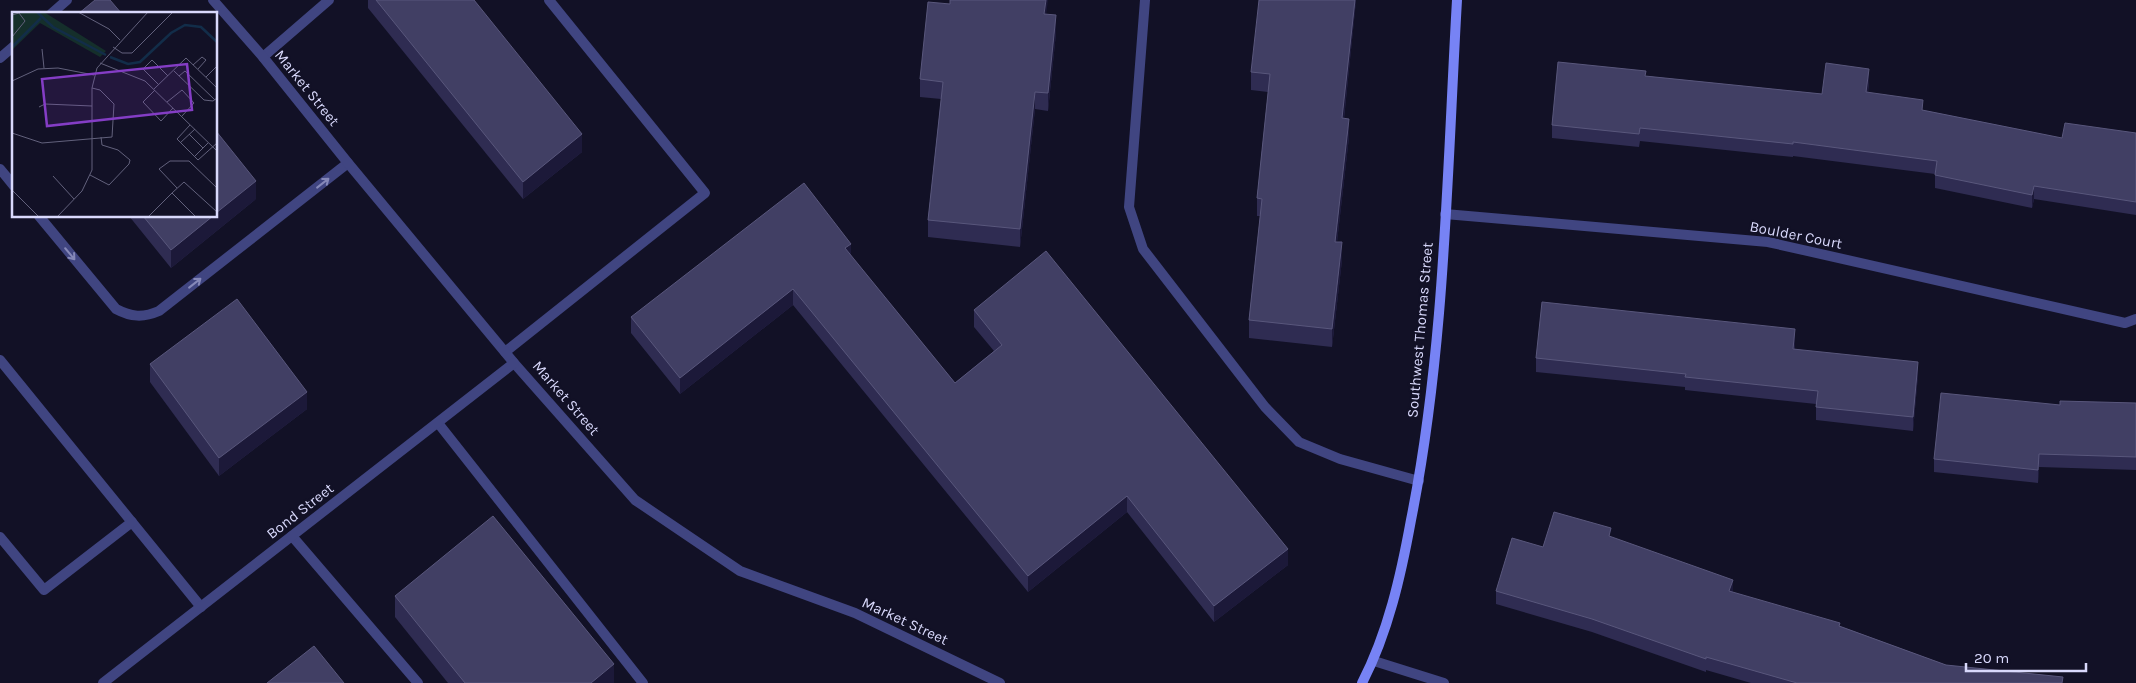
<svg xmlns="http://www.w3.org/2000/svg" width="2136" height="683" viewBox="0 0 2136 683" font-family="Karla,sans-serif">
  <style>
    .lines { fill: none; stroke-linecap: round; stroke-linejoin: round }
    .lane { stroke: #404581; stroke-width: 10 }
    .street { stroke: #404581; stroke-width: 10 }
    .secondary { stroke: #7783f5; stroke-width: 10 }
    .wall { fill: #2f2c52 }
    .shaded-wall { fill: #1c1939 }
    .building { fill: #413f64; stroke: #59577c }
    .oneway { stroke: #8588b8 }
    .labels { text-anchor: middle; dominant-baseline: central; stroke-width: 4.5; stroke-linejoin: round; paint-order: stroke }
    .street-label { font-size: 15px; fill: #d9d9fc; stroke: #121126 }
    .inset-river { fill: none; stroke: #122d49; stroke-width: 2.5 }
    .inset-road { fill: none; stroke: #62617c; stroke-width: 1 }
    .view { fill: #843dc5; fill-opacity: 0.15; stroke: #843dc5; stroke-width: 2.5 }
    .inset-edge { fill: none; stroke: #d9d9fc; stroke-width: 2.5 }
  </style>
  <rect width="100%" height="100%" fill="#121126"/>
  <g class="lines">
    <!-- lane -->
    <g class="lane">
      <path d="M1145 0 1129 207 1143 249 1265 407 1299 442 1340 459 1419 481"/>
      <path d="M51 14 67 0"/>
      <path d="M263 57 329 0"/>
      <path d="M0 58 14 46"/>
      <path d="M0 169 14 186"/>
      <path d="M39 216 116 309C131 317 143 318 159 311L348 163"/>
      <path d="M505 352 705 193 549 0"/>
      <path d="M0 360 201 607"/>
      <path d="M438 423 643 683"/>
      <path d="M292 536 418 683"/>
      <path d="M0 537 44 590 132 522"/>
    </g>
    <!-- street -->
    <g class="street">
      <path d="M213 0 263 57 348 163 514 363 635 500 740 571 855 613 1000 683"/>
      <path d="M1445 214 1768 242 2125 323 2136 319"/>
      <path d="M1374 661 1444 683"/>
      <path d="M103 683 514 363"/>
    </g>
    <!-- secondary -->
    <path class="secondary" d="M1362 683C1388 633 1401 575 1411 520 1445 350 1447 173 1457 0"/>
  </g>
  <!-- wall -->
  <g class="wall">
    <path d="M368 0H474L582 152 523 199 368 8Z"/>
    <path d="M1356 0 1344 119 1349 137 1337 242 1342 260 1332 347 1249 338V320L1260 216H1257V198L1268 92 1251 90V72Z"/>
    <path d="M1046 14 1056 33 1048 111 1035 109 1020 247 928 237V220L941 99 920 97V79Z"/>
    <path d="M1646 76 1822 94 1869 82 1868 93 1923 110 2062 138 2136 133V215L2034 199 2032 208 1935 188V174L1793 156V157L1640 141 1639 147 1552 138V125Z"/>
    <path d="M256 199 171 268 129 216H216Z"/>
    <path d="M851 256 955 383 994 351 974 327V310L1288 565 1214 622 1127 512 1028 592 793 305 680 394 631 333V317Z"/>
    <path d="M1795 343V349L1918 375 1913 431 1816 420V404L1685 390V387L1536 372V358Z"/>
    <path d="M150 364 307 409 219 476 150 382Z"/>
    <path d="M2136 403V470L2039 467 2038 483 1934 472V459L2060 405Z"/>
    <path d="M1611 537 1733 593 1840 626 1946 665 2063 683H1751L1706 670V672L1592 632 1496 604V591L1543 547Z"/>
    <path d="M395 596 614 683H448L395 617Z"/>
  </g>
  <!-- shaded-wall -->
  <g class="shaded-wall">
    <path d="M1046 0H1048L1044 32V14Z"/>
    <path d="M1355 0H1356V2L1342 136V118Z"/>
    <path d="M1056 15V33L1048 111V93Z"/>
    <path d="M1869 69V82L1866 106V92Z"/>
    <path d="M1035 92V109L1020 247V229Z"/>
    <path d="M1349 119V137L1335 259V242Z"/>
    <path d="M582 134V152L523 199V182Z"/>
    <path d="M256 181V199L171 268V250L213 216H216V213Z"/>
    <path d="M2034 186V199L2032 208V195Z"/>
    <path d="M1342 242V260L1332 347V329Z"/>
    <path d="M851 244V260L845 248Z"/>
    <path d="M793 289V305L680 394V378Z"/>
    <path d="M1795 329V343L1793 362V349Z"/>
    <path d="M1918 362V375L1913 431V417Z"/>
    <path d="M307 392V409L219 476V458Z"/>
    <path d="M2039 454V467L2038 483V470Z"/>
    <path d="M1127 496V512L1028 592V576Z"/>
    <path d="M1288 549V565L1214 622V606Z"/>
    <path d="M1733 580V593L1729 591Z"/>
    <path d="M614 664V683H591Z"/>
  </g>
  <!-- building -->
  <g class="building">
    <path d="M95 0H110L122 14H78Z"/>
    <path d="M376 0H474L582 134 523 182Z"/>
    <path d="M950 0H1046L1044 14 1056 15 1048 93 1035 92 1020 229 928 220 943 82 920 79 928 2 950 4Z"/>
    <path d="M1259 0H1355L1342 118 1349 119 1335 242H1342L1332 329 1249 320 1262 199 1257 198 1270 74 1251 72Z"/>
    <path d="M1558 62 1646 71 1645 76 1822 94 1826 63 1869 69 1866 92 1923 100 1922 110 2062 138 2065 123 2136 133V202L2034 186 2032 195 1935 175 1937 161 1793 142V144L1640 128 1639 134 1552 125Z"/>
    <path d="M216 131 256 181 216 213Z"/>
    <path d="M804 183 851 244 845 248 955 383 1002 345 974 310 1046 251 1288 549 1214 606 1127 496 1028 576 793 289 680 378 631 317Z"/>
    <path d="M143 216H213L171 250Z"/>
    <path d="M237 299 307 392 219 458 150 364Z"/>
    <path d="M1542 302 1795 329 1793 349 1918 362 1913 417 1816 407 1818 391 1685 377 1686 374 1536 358Z"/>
    <path d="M1941 393 2060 405V401L2136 403V457L2039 454 2038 470 1934 459Z"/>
    <path d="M1554 512 1611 528 1609 536 1733 580 1729 591 1840 623 1839 626 1946 665 2063 677 2062 683H1797L1706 657V659L1592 619 1496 591 1512 538 1543 547Z"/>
    <path d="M493 516 614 664 591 683H465L395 596Z"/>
    <path d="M314 646 344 683H267Z"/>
  </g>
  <!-- one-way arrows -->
  <defs><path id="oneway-shaft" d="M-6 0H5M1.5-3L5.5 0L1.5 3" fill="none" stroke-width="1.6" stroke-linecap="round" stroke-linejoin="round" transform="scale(1.25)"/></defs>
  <g class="oneway">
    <use href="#oneway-shaft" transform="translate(323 183) rotate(-38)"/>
    <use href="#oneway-shaft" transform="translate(70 254) rotate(50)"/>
    <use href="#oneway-shaft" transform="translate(195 283) rotate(-38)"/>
  </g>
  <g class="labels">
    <!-- street labels -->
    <g class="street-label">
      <text transform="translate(307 88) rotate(51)">Market Street</text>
      <text transform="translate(1796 235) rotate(11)">Boulder Court</text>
      <text transform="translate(1420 330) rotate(-85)">Southwest Thomas Street</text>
      <text transform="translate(566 398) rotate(49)">Market Street</text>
      <text transform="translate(300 511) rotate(-38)">Bond Street</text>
      <text transform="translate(905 621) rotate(25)">Market Street</text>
    </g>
  </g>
  <!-- overview -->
  <g transform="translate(12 12)">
    <rect width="205" height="205" fill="#121126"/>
    <path d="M0 0H32L94 39 88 45 28 11 0 38Z" fill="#152f2b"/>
    <path class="inset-river" d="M25 0 41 15 94 43M0 35 29 6M98 45 116 52 128 50 159 21 173 13 189 15 205 30"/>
    <path class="inset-road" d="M66 0 97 17 108 28M0 3 7 1 13 9 0 25M101 35 110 41H120L161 0M30 37 32 56M88 51 133 69 205 139M181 53 190 45 194 48 186 57M162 59 192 88 201 89 205 86M167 64 173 59 203 88M194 65 205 54M0 69 26 57 46 56 82 63M147 73 131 57 140 48 156 64M142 77 174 46 205 76M143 78 131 90 149 109 161 96M155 90 170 78 182 91 170 104M27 95 33 92 80 94M178 113 165 127 186 148 205 131M0 121 30 131 100 125 102 92 88 78 80 76M177 122 191 136M168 131 183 117M182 145 196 131M78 163 97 173 117 152 118 148 106 138 90 133 89 125M41 164 62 187M165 176 147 157 158 149H177L205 176M0 178 27 205M160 181 172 170 205 200M45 205 70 179 80 158V76L85 56 136 0M136 205 160 181 184 205"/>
    <path class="view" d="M175 52 180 98 35 114 30 67Z"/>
    <rect width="205" height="205" class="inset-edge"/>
  </g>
  <!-- scale -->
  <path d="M1966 663v8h120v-8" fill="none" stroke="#d9d9fc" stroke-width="2.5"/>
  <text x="1974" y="663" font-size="15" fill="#d9d9fc" stroke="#121126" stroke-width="4" paint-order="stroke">20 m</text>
</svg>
